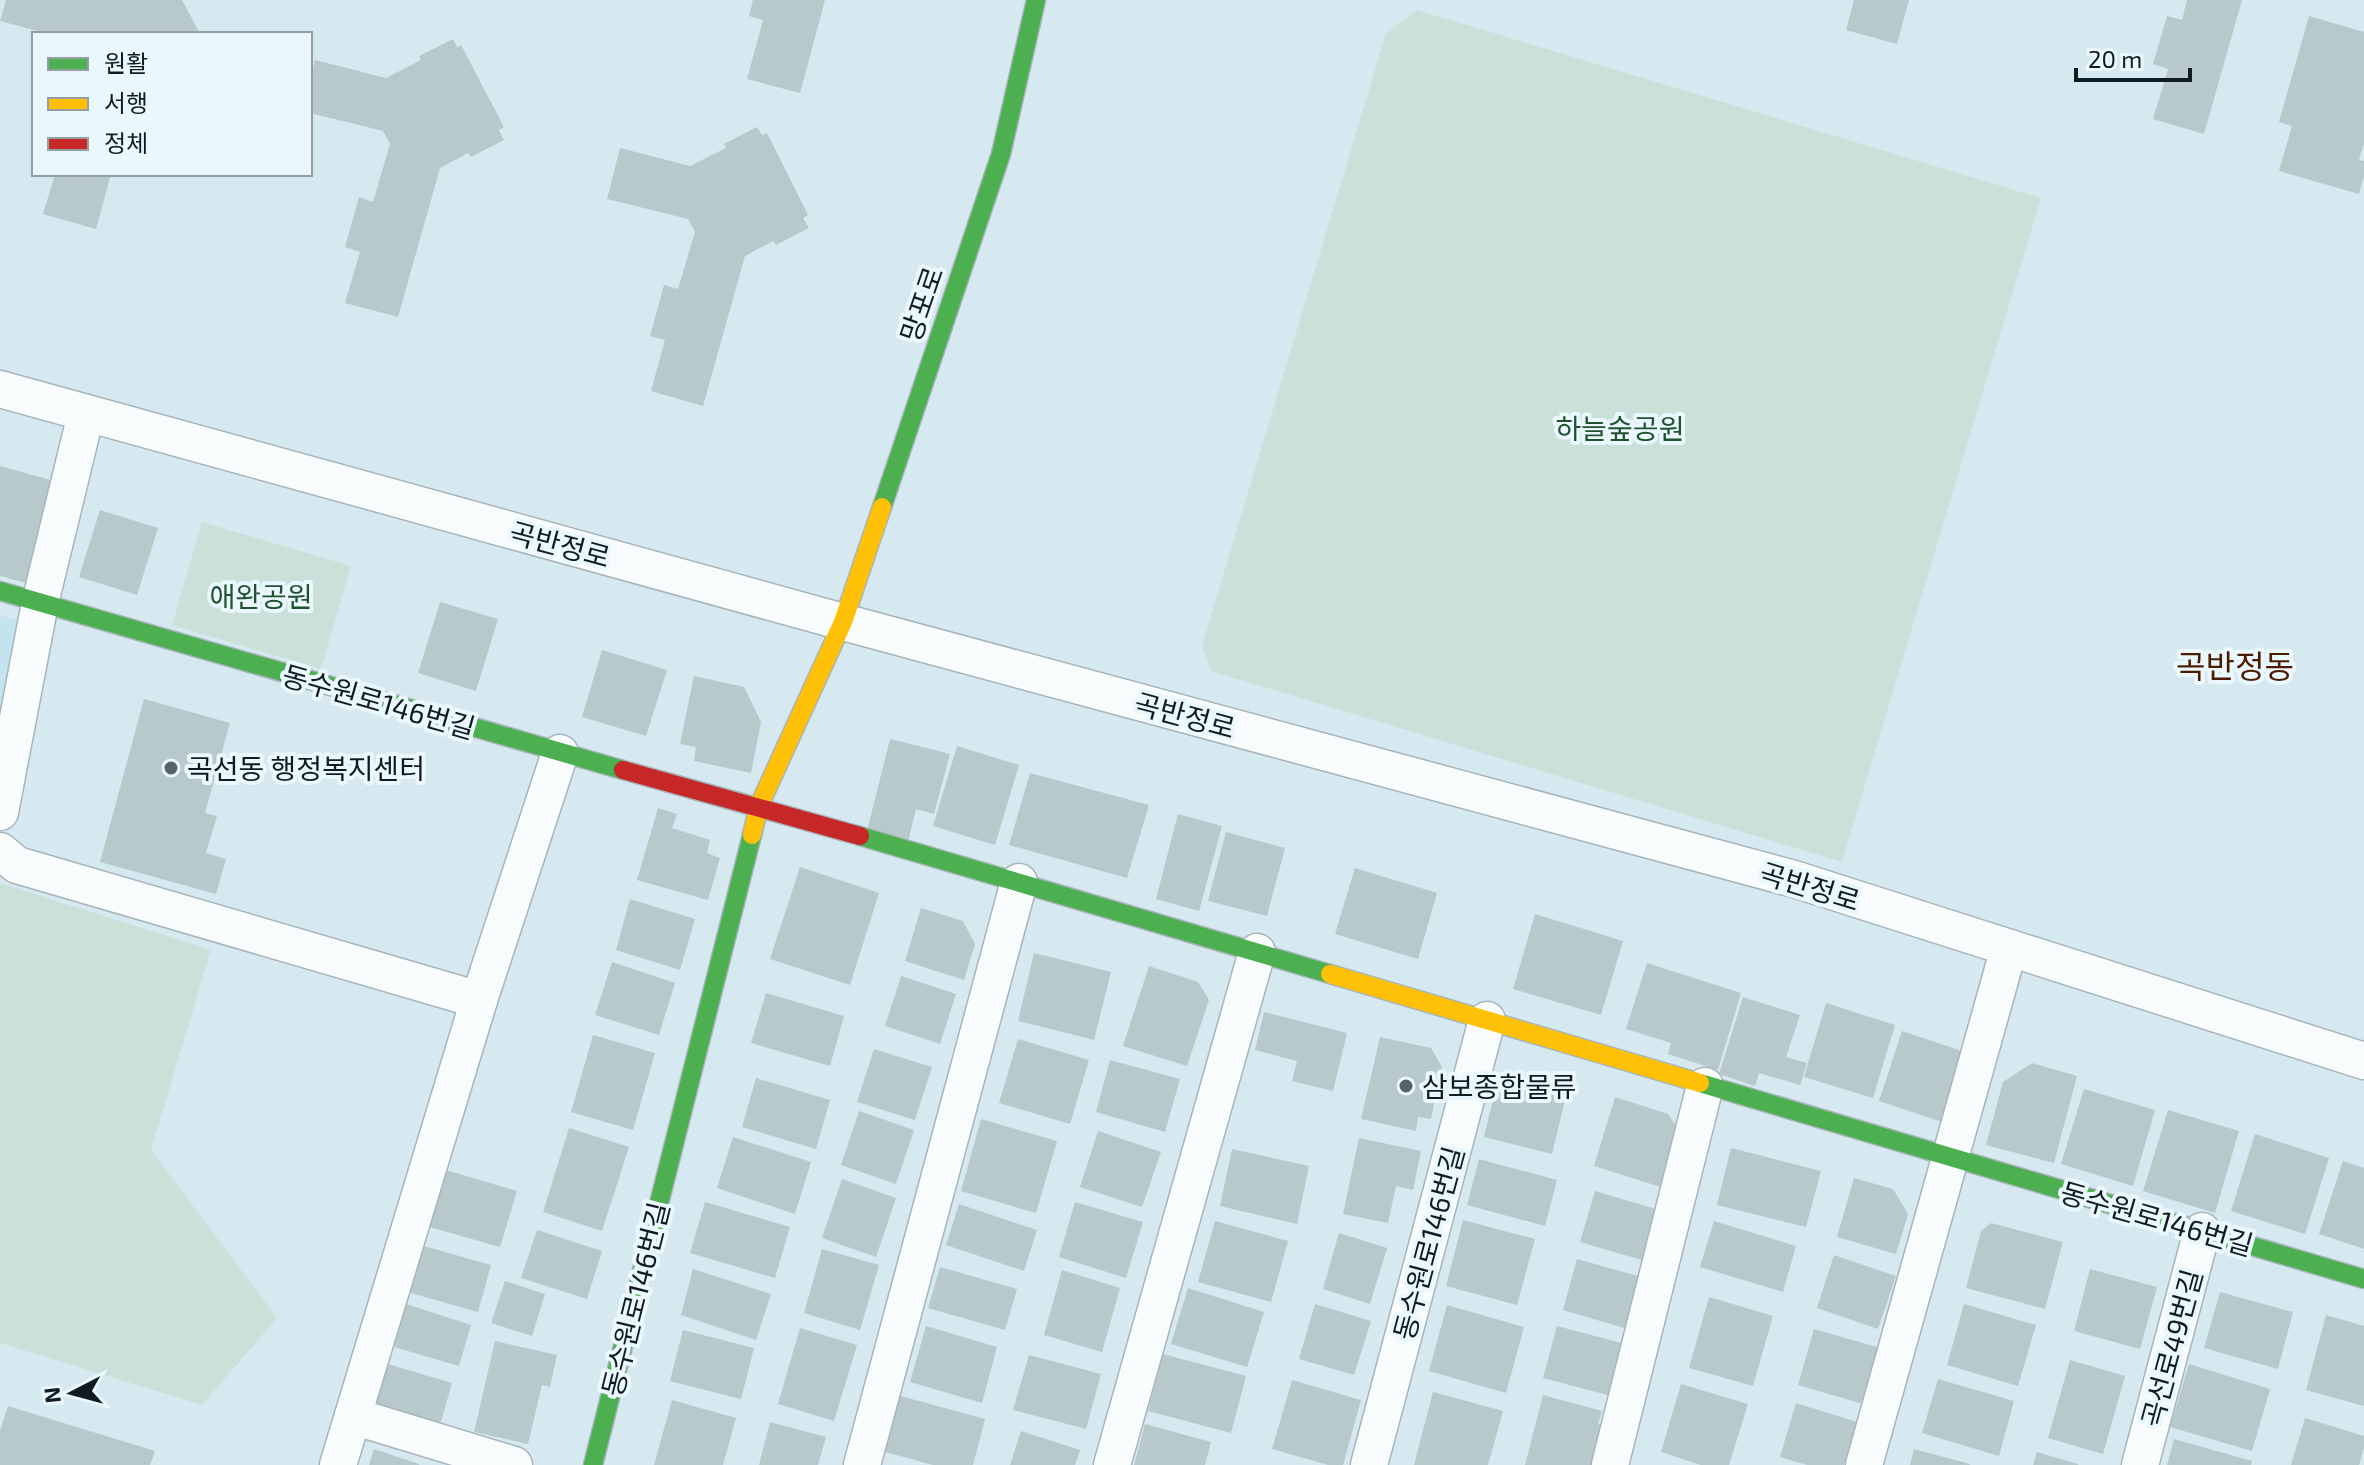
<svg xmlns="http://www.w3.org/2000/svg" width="2364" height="1465" viewBox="0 0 2364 1465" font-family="'Exo 2','Noto Sans KR',sans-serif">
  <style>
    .built { fill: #c3e3ee }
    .green { fill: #cce0da }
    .building { fill: #b8c9cb }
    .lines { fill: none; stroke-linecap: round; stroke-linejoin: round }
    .street-casing { stroke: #a7b5ba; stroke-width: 39 }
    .fast-casing { stroke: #a7b5ba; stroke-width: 21 }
    .slow-casing { stroke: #a7b5ba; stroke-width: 21 }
    .jam-casing { stroke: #a7b5ba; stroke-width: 21 }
    .street { stroke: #f9fcfd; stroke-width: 36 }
    .fast { stroke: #4caf50; stroke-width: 18 }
    .slow { stroke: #ffc107; stroke-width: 18 }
    .jam { stroke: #c62828; stroke-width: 18 }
    .poi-dot { fill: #556469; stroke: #eaf7fc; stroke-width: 3 }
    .labels { text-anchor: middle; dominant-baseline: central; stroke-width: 8; stroke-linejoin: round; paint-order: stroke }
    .street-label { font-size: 28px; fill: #101c20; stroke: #eaf7fc }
    .park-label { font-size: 28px; fill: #20522f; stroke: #eaf7fc }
    .poi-label { font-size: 28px; fill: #101c20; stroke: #eaf7fc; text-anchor: start }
    .quarter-label { font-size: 32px; fill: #4b1c02; stroke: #eaf7fc }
  </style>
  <rect width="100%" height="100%" fill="#d6e9f0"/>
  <!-- built -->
  <path class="built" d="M0 615 19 621 0 756Z"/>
  <!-- green -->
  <g class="green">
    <path d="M1417 10 2041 198 1842 862 1211 671 1202 646 1386 33Z"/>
    <path d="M202 522 351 566 321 669 172 625Z"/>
    <path d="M0 883 211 950 151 1150 277 1318 202 1405 0 1343Z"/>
  </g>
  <!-- building -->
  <g class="building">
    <path d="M6 0H182L200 34H49L0 21Z"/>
    <path d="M753 0H825L800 93 747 79 763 20 749 16Z"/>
    <path d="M1854 0H1909L1897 44 1846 30Z"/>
    <path d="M2187 0H2242L2204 134 2153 119 2168 69 2153 64 2167 16 2182 20Z"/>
    <path d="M2309 16 2364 32V143L2359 160 2364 161V176L2359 194 2279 171 2292 126 2279 122Z"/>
    <path d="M453 39 457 47 461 45 504 127 499 130 504 140 471 157 468 153 440 168 398 317 345 303 360 252 345 247 359 197 373 202 390 144 383 131 310 113V80L315 60 386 78 421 60 419 56Z"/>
    <path d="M757 127 762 135 767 133 808 215 803 218 809 228 776 245 773 241 745 256 703 406 651 391 665 340 650 336 664 285 678 289 695 232 688 219 607 199 620 148 690 166 726 148 724 144Z"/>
    <path d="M55 174H111L96 229 43 214Z"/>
    <path d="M0 466 61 483 33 585 0 576Z"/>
    <path d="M100 510 158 528 137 595 79 577Z"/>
    <path d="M440 602 498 619 476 691 418 673Z"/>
    <path d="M602 650 667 670 646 736 582 717Z"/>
    <path d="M694 676 744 687 761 722 751 773 694 761 696 747 680 744Z"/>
    <path d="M144 699 230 723 205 813 217 816 206 853 226 859 216 894 100 862Z"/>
    <path d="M890 739 950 754 934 814 916 809 908 842 867 831Z"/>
    <path d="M957 746 1019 765 995 845 933 826Z"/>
    <path d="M1030 773 1149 805 1127 878 1009 845Z"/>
    <path d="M658 808 677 814 672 828 710 840 707 853 720 858 708 900 637 880Z"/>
    <path d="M1178 814 1222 826 1199 911 1156 899Z"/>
    <path d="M1226 832 1285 848 1267 916 1208 901Z"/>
    <path d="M800 867 879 893 850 985 770 959Z"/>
    <path d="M1355 868 1437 893 1418 959 1335 934Z"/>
    <path d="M630 899 695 919 680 970 616 950Z"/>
    <path d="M921 908 963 921 975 944 964 980 905 961Z"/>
    <path d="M1535 914 1623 941 1601 1015 1513 989Z"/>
    <path d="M1034 953 1111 972 1094 1040 1018 1021Z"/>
    <path d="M612 962 675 983 659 1035 595 1015Z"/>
    <path d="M1647 963 1741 993 1718 1070 1668 1054 1671 1043 1626 1029Z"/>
    <path d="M1149 966 1198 982 1209 1000 1187 1066 1123 1046Z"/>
    <path d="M901 976 956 994 940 1044 885 1026Z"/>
    <path d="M766 993 844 1016 830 1066 751 1043Z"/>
    <path d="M1743 997 1800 1015 1786 1057 1807 1063 1800 1085 1759 1073 1755 1086 1719 1074Z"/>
    <path d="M1826 1003 1895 1025 1873 1098 1804 1077Z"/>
    <path d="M1264 1012 1347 1033 1333 1091 1292 1081 1297 1061 1255 1050Z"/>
    <path d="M1902 1031 1959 1050 1973 1080 1957 1127 1879 1101Z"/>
    <path d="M593 1035 655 1053 633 1130 571 1112Z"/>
    <path d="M1380 1037 1431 1048 1442 1067 1431 1119 1418 1117 1416 1131 1361 1119Z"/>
    <path d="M1018 1039 1089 1060 1070 1124 999 1103Z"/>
    <path d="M874 1049 932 1067 915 1120 857 1102Z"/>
    <path d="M1110 1060 1180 1079 1165 1132 1096 1112Z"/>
    <path d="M2032 1063 2077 1076 2054 1163 1986 1145 2003 1082Z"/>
    <path d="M756 1078 830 1100 816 1149 742 1127Z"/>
    <path d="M1498 1079 1566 1096 1552 1154 1484 1137Z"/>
    <path d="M2084 1089 2155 1110 2133 1186 2061 1164Z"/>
    <path d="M1615 1097 1668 1114 1683 1136 1667 1189 1594 1166Z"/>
    <path d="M2168 1110 2239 1131 2215 1213 2143 1191Z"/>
    <path d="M859 1111 914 1130 896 1184 841 1165Z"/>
    <path d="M981 1119 1057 1141 1036 1213 961 1191Z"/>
    <path d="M569 1128 629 1147 602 1231 543 1212Z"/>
    <path d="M1098 1131 1161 1152 1142 1207 1080 1187Z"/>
    <path d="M2255 1134 2329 1158 2305 1234 2231 1211Z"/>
    <path d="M733 1137 811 1162 795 1214 717 1188Z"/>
    <path d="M1359 1138 1421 1151 1413 1190 1396 1186 1388 1223 1343 1214Z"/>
    <path d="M1731 1148 1821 1171 1806 1227 1717 1205Z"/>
    <path d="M1232 1149 1309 1166 1297 1224 1220 1206Z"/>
    <path d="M1479 1159 1557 1180 1545 1226 1467 1205Z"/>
    <path d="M2343 1161 2364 1168V1249L2319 1234Z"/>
    <path d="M436 1167 517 1191 500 1247 419 1224Z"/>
    <path d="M1854 1178 1893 1189 1908 1214 1896 1254 1837 1237Z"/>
    <path d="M842 1179 896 1198 876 1257 822 1238Z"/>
    <path d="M1595 1191 1659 1210 1645 1261 1580 1242Z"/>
    <path d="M705 1202 790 1227 775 1278 690 1253Z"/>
    <path d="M1075 1202 1143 1222 1126 1278 1059 1257Z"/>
    <path d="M959 1204 1037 1230 1024 1271 946 1245Z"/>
    <path d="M1463 1220 1535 1239 1517 1305 1446 1286Z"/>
    <path d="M1215 1221 1288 1241 1271 1302 1198 1282Z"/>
    <path d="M1714 1221 1796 1246 1783 1292 1700 1267Z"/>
    <path d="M1991 1223 2063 1242 2045 1309 1966 1288 1981 1231Z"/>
    <path d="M537 1230 602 1251 587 1299 521 1278Z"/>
    <path d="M1339 1233 1387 1248 1370 1304 1323 1289Z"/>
    <path d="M413 1243 491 1265 478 1312 400 1290Z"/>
    <path d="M822 1249 879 1265 860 1330 804 1313Z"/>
    <path d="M1834 1255 1896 1276 1878 1329 1817 1308Z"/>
    <path d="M1577 1259 1645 1278 1631 1330 1563 1310Z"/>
    <path d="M940 1267 1017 1289 1005 1330 928 1308Z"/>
    <path d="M693 1269 771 1294 756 1340 681 1315Z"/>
    <path d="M2090 1269 2157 1287 2140 1349 2074 1331Z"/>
    <path d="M1062 1270 1120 1288 1102 1352 1044 1335Z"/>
    <path d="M505 1281 545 1294 532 1336 491 1323Z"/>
    <path d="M1188 1288 1264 1312 1247 1367 1171 1344Z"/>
    <path d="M2220 1292 2293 1312 2278 1369 2204 1348Z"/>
    <path d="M1709 1297 1773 1316 1753 1386 1689 1368Z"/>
    <path d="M397 1301 471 1325 459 1366 384 1344Z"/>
    <path d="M1315 1304 1371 1321 1354 1375 1299 1359Z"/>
    <path d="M1964 1304 2036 1325 2018 1386 1947 1365Z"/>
    <path d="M1447 1305 1524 1327 1506 1393 1429 1371Z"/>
    <path d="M2326 1315 2364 1326V1406L2306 1390Z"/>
    <path d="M926 1326 997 1347 982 1403 910 1382Z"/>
    <path d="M1557 1326 1629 1345 1615 1397 1543 1378Z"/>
    <path d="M800 1328 857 1345 834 1421 778 1404Z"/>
    <path d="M1814 1329 1880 1348 1863 1404 1798 1385Z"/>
    <path d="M683 1330 754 1348 741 1399 670 1381Z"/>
    <path d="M495 1341 557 1355 550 1387 542 1385 528 1444 474 1432Z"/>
    <path d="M1163 1354 1246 1376 1231 1433 1148 1411Z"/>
    <path d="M1029 1355 1101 1374 1086 1429 1013 1410Z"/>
    <path d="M2070 1360 2125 1376 2103 1454 2048 1438Z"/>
    <path d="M381 1362 452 1383 440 1425 368 1404Z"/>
    <path d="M2189 1364 2270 1389 2252 1451 2170 1427Z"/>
    <path d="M1938 1379 2014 1401 1999 1456 1922 1433Z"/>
    <path d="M1292 1380 1361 1400 1343 1465H1328L1272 1449Z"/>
    <path d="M1681 1384 1748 1404 1729 1465H1701L1661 1452Z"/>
    <path d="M1433 1392 1503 1411 1488 1465H1414Z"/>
    <path d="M897 1395 985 1419 973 1465H933L882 1451Z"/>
    <path d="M1543 1395 1602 1411 1598 1424 1609 1427 1598 1465H1525Z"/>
    <path d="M672 1400 736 1418 723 1465H654Z"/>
    <path d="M1796 1403 1857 1422 1844 1465H1807L1780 1457Z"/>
    <path d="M8 1406 155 1451 150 1465H0V1431Z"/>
    <path d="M2305 1418 2364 1436V1447L2359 1465H2291Z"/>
    <path d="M770 1422 826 1437 818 1465H759Z"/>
    <path d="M1145 1424 1211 1442 1205 1465H1134Z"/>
    <path d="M1021 1431 1080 1450 1075 1465H1010Z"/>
    <path d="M2174 1439 2252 1461 2251 1465H2167Z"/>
    <path d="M374 1449 419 1464V1465H369Z"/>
    <path d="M1914 1449 1970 1464V1465H1910Z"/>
    <path d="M2037 1452 2078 1464V1465H2033Z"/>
  </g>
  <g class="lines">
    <defs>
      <g id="street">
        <path d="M0 389 843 622 1794 879 2364 1061"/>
        <path d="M0 812 40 603 86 414"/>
        <path d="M0 851 17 865 479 1000 560 753"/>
        <path d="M353 1416 514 1465"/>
        <path d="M338 1465 479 1000"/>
        <path d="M862 1465 1019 882"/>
        <path d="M1112 1465 1257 952"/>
        <path d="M1369 1465 1487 1020"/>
        <path d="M1610 1465 1705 1086"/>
        <path d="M1864 1465 2009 948"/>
        <path d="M2140 1465 2202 1231"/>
      </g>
      <g id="fast">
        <path d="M882 507 1001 154 1036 0"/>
        <path d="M0 591 623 770"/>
        <path d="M860 836 1330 974"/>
        <path d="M1700 1083 2364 1279"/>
        <path d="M593 1465 752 835"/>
      </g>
      <g id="slow">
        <path d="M752 835 759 806 843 622 882 507"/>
        <path d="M1330 974 1700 1083"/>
      </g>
      <path id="jam" d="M623 770 860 836"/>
    </defs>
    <!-- street casing -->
    <use href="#street" class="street-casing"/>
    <!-- fast casing -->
    <use href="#fast" class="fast-casing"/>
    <!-- slow casing -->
    <use href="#slow" class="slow-casing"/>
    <!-- jam casing -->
    <use href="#jam" class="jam-casing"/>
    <!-- street -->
    <use href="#street" class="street"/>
    <!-- fast -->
    <use href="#fast" class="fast"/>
    <!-- slow -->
    <use href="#slow" class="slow"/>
    <!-- jam -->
    <use href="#jam" class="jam"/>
  </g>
  <!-- markers -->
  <g class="poi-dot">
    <circle cx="171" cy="768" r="8"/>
    <circle cx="1406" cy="1086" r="8"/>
  </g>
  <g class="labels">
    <!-- street labels -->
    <g class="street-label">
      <text transform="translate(921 304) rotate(-71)">망포로</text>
      <text transform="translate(560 544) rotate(15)">곡반정로</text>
      <text transform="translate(379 701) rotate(16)">동수원로146번길</text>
      <text transform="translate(1185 715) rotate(15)">곡반정로</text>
      <text transform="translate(1810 886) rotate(17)">곡반정로</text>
      <text transform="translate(2157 1218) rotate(16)">동수원로146번길</text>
      <text transform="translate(1428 1243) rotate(-75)">동수원로146번길</text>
      <text transform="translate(635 1299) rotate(-76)">동수원로146번길</text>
      <text transform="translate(2171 1348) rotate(-75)">곡선로49번길</text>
    </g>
    <!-- park labels -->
    <g class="park-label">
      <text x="1620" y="428">하늘숲공원</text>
      <text x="261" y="596">애완공원</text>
    </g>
    <!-- poi labels -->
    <g class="poi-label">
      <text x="187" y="768">곡선동 행정복지센터</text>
      <text x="1422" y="1086">삼보종합물류</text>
    </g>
    <!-- quarter labels -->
    <g class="quarter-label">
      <text x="2235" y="665">곡반정동</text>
    </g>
  </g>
  <!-- legend -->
  <rect x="32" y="32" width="280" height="144" fill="#eaf7fc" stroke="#939fa4" stroke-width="2"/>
  <rect x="48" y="58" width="40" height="12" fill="#4caf50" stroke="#939fa4" stroke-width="2"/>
  <text x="104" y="72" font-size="24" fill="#101c20">원활</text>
  <rect x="48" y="98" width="40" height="12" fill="#ffc107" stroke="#939fa4" stroke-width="2"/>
  <text x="104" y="112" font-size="24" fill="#101c20">서행</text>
  <rect x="48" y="138" width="40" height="12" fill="#c62828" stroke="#939fa4" stroke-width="2"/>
  <text x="104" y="152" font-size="24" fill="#101c20">정체</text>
  <!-- north arrow -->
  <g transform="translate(72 1393) rotate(264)" stroke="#eaf7fc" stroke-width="6" paint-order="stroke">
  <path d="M0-6L14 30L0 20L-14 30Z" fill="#101c20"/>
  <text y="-12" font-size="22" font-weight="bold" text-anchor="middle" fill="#101c20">N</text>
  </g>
  <!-- scale -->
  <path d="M2076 68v12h114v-12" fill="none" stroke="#101c20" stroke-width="4"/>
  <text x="2088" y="68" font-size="24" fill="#101c20" stroke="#eaf7fc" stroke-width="6" paint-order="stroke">20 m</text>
</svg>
